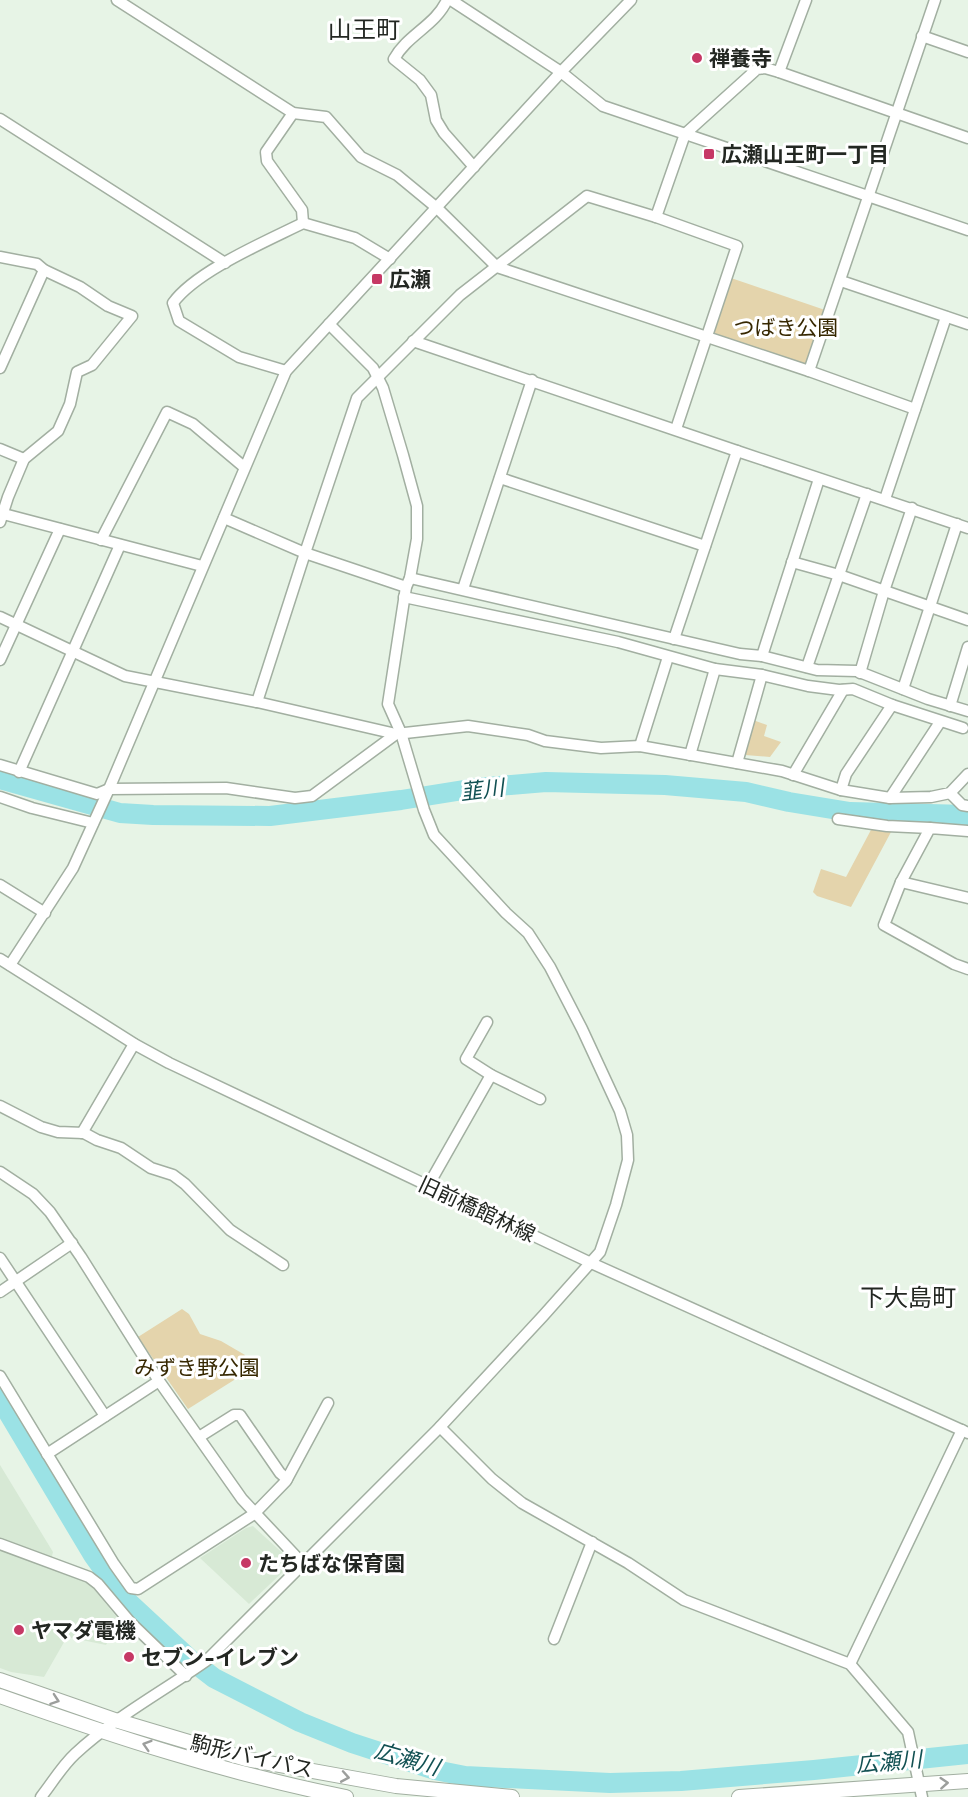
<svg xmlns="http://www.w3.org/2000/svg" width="968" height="1797" viewBox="0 0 968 1797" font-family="'Work Sans','Noto Sans JP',sans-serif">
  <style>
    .built { fill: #d7e9d5 }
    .green { fill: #e4d4ac }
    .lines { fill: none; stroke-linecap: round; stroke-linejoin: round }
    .river { stroke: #9be2e5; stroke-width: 20 }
    .minor-casing { stroke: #a2afa1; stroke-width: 13 }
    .major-casing { stroke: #a2afa1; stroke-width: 16 }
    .minor { stroke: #fff; stroke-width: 10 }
    .major { stroke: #fff; stroke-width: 14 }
    .oneway { stroke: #9c9e9c }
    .poi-dot { fill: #c63865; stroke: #fff; stroke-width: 2 }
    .labels { text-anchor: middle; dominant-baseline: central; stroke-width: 6; stroke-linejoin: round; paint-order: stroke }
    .poi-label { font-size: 21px; font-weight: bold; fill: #232722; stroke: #fff; text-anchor: start }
    .park-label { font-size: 21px; fill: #362700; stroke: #fff }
    .street-label { font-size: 21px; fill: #232722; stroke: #fff }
    .water-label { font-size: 22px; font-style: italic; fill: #125153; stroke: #fff }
    .quarter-label { font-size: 24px; fill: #232722; stroke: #fff }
  </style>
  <rect width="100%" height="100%" fill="#e7f4e6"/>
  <!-- built -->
  <g class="built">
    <path d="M0 1465 53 1552 49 1568 89 1583 119 1620 106 1645 67 1637 44 1677 11 1672 0 1668Z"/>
    <path d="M253 1526 288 1558 287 1568 249 1604 200 1558 246 1528Z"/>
  </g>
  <!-- green -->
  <g class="green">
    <path d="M731 278 825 310 807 362 803 364 716 335 713 328Z"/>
    <path d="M753 720 767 725 764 736 781 742 770 757 745 755Z"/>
    <path d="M872 828 891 832 851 907 817 896 813 892 821 869 846 877Z"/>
    <path d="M182 1309 189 1314 200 1334 221 1341 245 1355 236 1371 242 1375 188 1409 138 1337Z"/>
  </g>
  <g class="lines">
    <!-- river -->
    <g class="river">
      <path d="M0 779 120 813 153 815 270 816 401 800 476 788 546 782 665 785 746 792 789 802 850 812 968 815"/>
      <path d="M0 1399 93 1555 123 1597 192 1661 214 1678 300 1722 352 1743 435 1770 465 1776 610 1783 681 1781 814 1770 968 1754"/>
    </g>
    <defs>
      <g id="minor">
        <path d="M117 0 293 113 326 117 361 157 397 175 437 208 497 267 809 371 915 409"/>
        <path d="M447 0C436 25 407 35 394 59L420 80 431 95 436 120 444 133 474 167"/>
        <path d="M451 0 561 72 603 106 968 230"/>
        <path d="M922 36 968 52"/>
        <path d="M779 72 806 0"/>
        <path d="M293 113 266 152 267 161 302 210 303 223"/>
        <path d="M0 119 225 263"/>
        <path d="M656 217 685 134 757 69 765 68 779 72 968 138"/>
        <path d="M0 257 37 264 44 270 80 287 108 306 132 316 92 365 77 372 70 404 58 431 24 459 8 497 0 522"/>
        <path d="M841 281 968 324"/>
        <path d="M413 341 737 451 968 528"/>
        <path d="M0 368 44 270"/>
        <path d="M286 371 239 357 179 321 173 303C196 271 267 241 303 223L355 238 390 259"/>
        <path d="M809 371 935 0"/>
        <path d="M0 449 24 459"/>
        <path d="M500 478 705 546"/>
        <path d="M885 499 946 317"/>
        <path d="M0 513 202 566"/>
        <path d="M224 518 305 553 406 587"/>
        <path d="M101 540 167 412 193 424 244 467"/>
        <path d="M792 562 839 575 968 620"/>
        <path d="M410 578 740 654 762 656 817 670 857 671 928 699 968 711"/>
        <path d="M463 589 532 380"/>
        <path d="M404 597 618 642 715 669 762 675 808 686 839 690 853 689 892 705 963 728"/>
        <path d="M0 617 125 676 257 702 396 734"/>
        <path d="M674 639 737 451"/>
        <path d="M762 656 819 479"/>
        <path d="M0 660 60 529"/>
        <path d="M807 667 867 494"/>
        <path d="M860 673 884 591 912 508"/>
        <path d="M903 689 957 524"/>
        <path d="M257 702 305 553 357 398 460 295 587 196 656 217 737 246 676 429"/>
        <path d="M950 706 968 647"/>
        <path d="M640 746 668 657"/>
        <path d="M690 755 715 669"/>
        <path d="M737 763 762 675"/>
        <path d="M0 765 97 794 109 789 226 788 295 798 312 796 396 734 468 726 528 735 545 741 601 748 640 746 782 771 841 790 890 798 931 797 950 793 968 774"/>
        <path d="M19 772 120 545"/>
        <path d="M793 775 843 690"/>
        <path d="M841 790 846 774 892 705"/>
        <path d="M950 793 962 805 968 806"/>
        <path d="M0 797 32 808 93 823"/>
        <path d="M890 798 940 722"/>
        <path d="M838 819 887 826 930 828"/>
        <path d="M968 831 930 828 901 882 884 925 954 964 968 969"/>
        <path d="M901 882 968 898"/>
        <path d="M0 885 45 913"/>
        <path d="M0 959 136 1045 169 1063 589 1262 968 1433"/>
        <path d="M10 965 73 868 109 789 286 371 561 72 631 0"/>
        <path d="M487 1022 466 1059 491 1075 540 1099"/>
        <path d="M0 1106 41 1127 58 1132 84 1133 97 1140 121 1148 151 1168 173 1175 185 1184 230 1230 283 1265"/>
        <path d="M82 1133 134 1044"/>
        <path d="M0 1172 33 1194 50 1212 81 1257 159 1381 242 1499 303 1564"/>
        <path d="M428 1186 491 1075"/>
        <path d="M0 1258 105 1416"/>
        <path d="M0 1292 72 1243"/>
        <path d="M0 1376 114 1564 131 1588 138 1589 254 1514 286 1481 328 1403"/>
        <path d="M440 1427 492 1479 522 1503 628 1563 684 1600 850 1664 908 1732 922 1797"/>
        <path d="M199 1437 234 1415H240L280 1473 287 1479"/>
        <path d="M47 1454 159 1381"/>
        <path d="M0 1544 89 1577 98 1584 130 1622 186 1676"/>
        <path d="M554 1639 592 1542"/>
        <path d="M850 1664 962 1430"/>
        <path d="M41 1797C52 1783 62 1766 75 1754 115 1717 162 1692 206 1661L440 1427 543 1316 600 1252 616 1205 628 1160 627 1135 620 1111 582 1029 550 967 528 933 506 913 434 835 424 810 401 733 388 704 406 587 410 578 417 539V506L403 455 383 388 373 368 329 324"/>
      </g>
      <g id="major">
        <path d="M0 1680 115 1720 246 1759 396 1786 512 1797"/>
        <path d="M0 1696C113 1736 228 1774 346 1797"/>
        <path d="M739 1797 968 1781"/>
      </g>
    </defs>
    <!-- minor casing -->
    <use href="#minor" class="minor-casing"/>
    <!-- major casing -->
    <use href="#major" class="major-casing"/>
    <!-- minor -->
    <use href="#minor" class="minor"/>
    <!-- major -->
    <use href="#major" class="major"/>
  </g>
  <!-- one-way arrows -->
  <defs><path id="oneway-chevron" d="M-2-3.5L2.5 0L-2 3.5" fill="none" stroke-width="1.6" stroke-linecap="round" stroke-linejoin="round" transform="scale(1.5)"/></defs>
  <g class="oneway">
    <use href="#oneway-chevron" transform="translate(55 1700) rotate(19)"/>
    <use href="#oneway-chevron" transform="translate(147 1745) rotate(-163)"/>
    <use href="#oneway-chevron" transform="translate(345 1777) rotate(10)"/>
    <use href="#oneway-chevron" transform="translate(944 1783) rotate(-4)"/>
  </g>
  <!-- markers -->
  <g class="poi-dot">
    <circle cx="697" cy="58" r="6"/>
    <rect x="703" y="148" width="12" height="12" rx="3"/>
    <rect x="371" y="273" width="12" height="12" rx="3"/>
    <circle cx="246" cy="1563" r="6"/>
    <circle cx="19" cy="1630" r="6"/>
    <circle cx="129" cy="1657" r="6"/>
  </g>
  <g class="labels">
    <!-- poi labels -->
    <g class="poi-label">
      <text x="709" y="58">禅養寺</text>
      <text x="721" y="154">広瀬山王町一丁目</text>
      <text x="389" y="279">広瀬</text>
      <text x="258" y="1563">たちばな保育園</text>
      <text x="31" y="1630">ヤマダ電機</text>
      <text x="141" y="1657">セブン-イレブン</text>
    </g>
    <!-- park labels -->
    <g class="park-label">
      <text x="786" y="327">つばき公園</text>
      <text x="197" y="1367">みずき野公園</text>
    </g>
    <!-- street labels -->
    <g class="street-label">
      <text transform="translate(477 1209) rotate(25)">旧前橋館林線</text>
      <text transform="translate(252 1756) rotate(13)">駒形バイパス</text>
    </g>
    <!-- water labels -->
    <g class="water-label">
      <text transform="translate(482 790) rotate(-7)">韮川</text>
      <text transform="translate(407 1759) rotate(16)">広瀬川</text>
      <text transform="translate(889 1762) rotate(-5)">広瀬川</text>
    </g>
    <!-- quarter labels -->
    <g class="quarter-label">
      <text x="364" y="30">山王町</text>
      <text x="908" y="1298">下大島町</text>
    </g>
  </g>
</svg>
